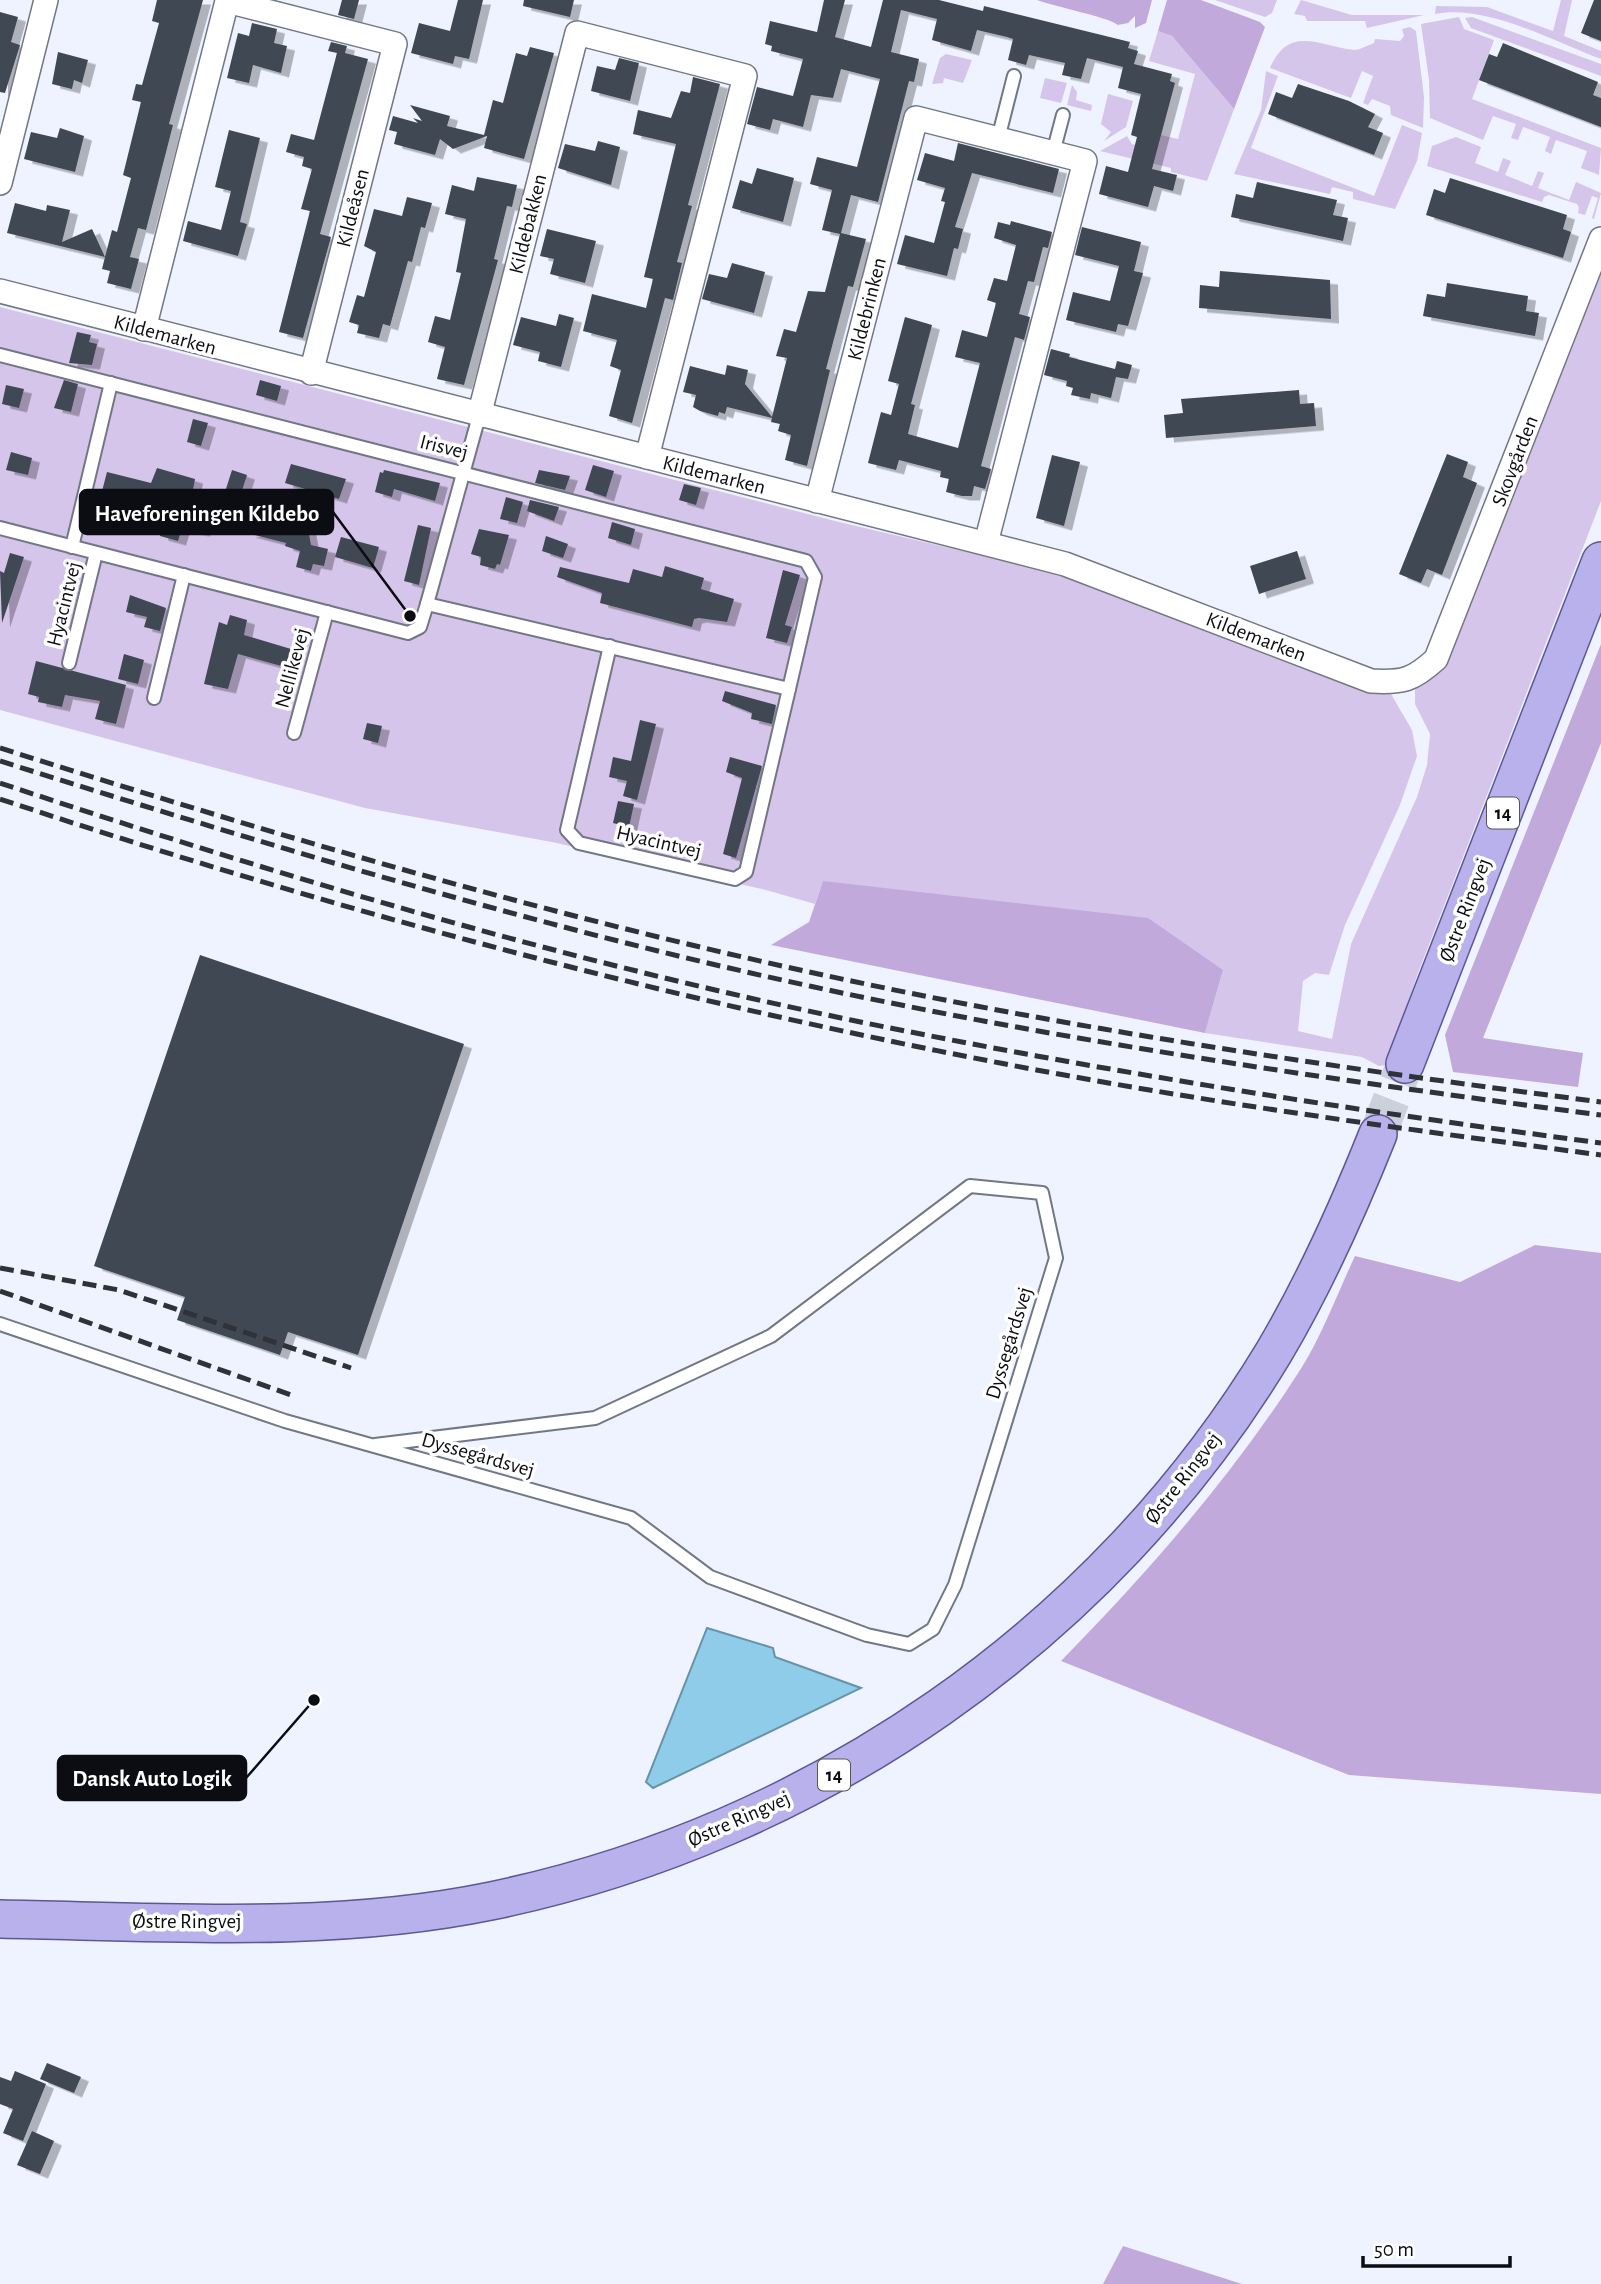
<svg xmlns="http://www.w3.org/2000/svg" width="1601" height="2284" viewBox="0 0 1601 2284" font-family="'Alegreya Sans',sans-serif">
  <style>
    .green { fill: #d6c5ea }
    .forest { fill: #c1a9db }
    .water { fill: #8fccea; stroke: #6793a9; stroke-width: 2 }
    .building { fill: #3f4852; filter: url(#shadow) }
    .lines { fill: none; stroke-linecap: round; stroke-linejoin: round }
    .primary-tunnel { stroke: #ccd0db; stroke-width: 37; stroke-dasharray: 37 18; stroke-linecap: butt }
    .lane-casing { stroke: #727785; stroke-width: 16 }
    .street-casing { stroke: #727785; stroke-width: 26 }
    .primary-casing { stroke: #5d5697; stroke-width: 40 }
    .lane { stroke: #fff; stroke-width: 12 }
    .street { stroke: #fff; stroke-width: 23 }
    .primary { stroke: #b8b1eb; stroke-width: 37 }
    .rail { stroke: #2f3238; stroke-width: 5; stroke-dasharray: 14 7; stroke-linecap: butt }
    .labels { text-anchor: middle; dominant-baseline: central; stroke-width: 7; stroke-linejoin: round; paint-order: stroke }
    .shield { fill: #fff; stroke: #545659; stroke-width: 2 }
    .shield-label { font-size: 19px; font-weight: bold; fill: #0b0d12 }
    .street-label { font-size: 21px; fill: #0b0d12; stroke: #fff }
    .leader { fill: none; stroke: #0b0d12; stroke-width: 2.5 }
    .callout-dot { fill: #0b0d12; stroke: #fff; stroke-width: 2.5 }
    .callout { fill: #0b0d12; stroke: #0b0d12; stroke-width: 2.5 }
    .callout-label { font-size: 23px; text-anchor: middle; font-weight: bold; fill: #fff }
  </style>
  <defs>
    <filter id="shadow"><feDropShadow dx="8" dy="4.5" stdDeviation="0" flood-color="#0004"/></filter>
  </defs>
  <rect width="100%" height="100%" fill="#eef3ff"/>
  <!-- green -->
  <g class="green">
    <path d="M1215 0H1277L1272 13 1265 17Z"/>
    <path d="M1301 0 1352 15H1424L1367 28 1365 21H1307L1305 16 1294 14Z"/>
    <path d="M1561 0H1572L1564 36 1601 51V59C1553 41 1486 4 1435 14L1436 6 1487 7 1553 31Z"/>
    <path d="M1459 17 1464 29 1494 40 1472 99 1601 148 1599 175 1581 168 1587 151 1556 140 1551 154 1545 151 1550 137 1523 127 1518 140 1511 138 1516 124 1493 116 1483 140 1430 118 1429 80 1421 24Z"/>
    <path d="M1472 17 1601 64V76L1471 28 1465 18Z"/>
    <path d="M1410 27 1416 31 1424 97 1423 128 1391 115 1390 106 1372 99 1368 105 1363 103 1373 76 1362 71 1351 98 1270 68C1289 24 1319 46 1354 50 1360 50 1368 45 1374 43L1375 39 1400 41 1404 36 1402 29Z"/>
    <path d="M1158 31 1172 36 1234 109 1207 181 1171 172V168L1100 151 1127 136 1132 144 1151 149 1154 141 1159 142 1161 135 1178 139 1195 74 1149 61Z"/>
    <path d="M946 54 972 60 963 83 944 78 943 83 932 84 940 58Z"/>
    <path d="M1266 71 1278 76 1251 148 1374 196 1402 125 1422 133 1417 161 1395 209 1353 199V192L1332 187 1330 194 1234 174 1261 110Z"/>
    <path d="M1045 78 1067 83 1061 103 1040 98Z"/>
    <path d="M1072 85 1077 92 1076 100 1092 105 1091 111 1067 105Z"/>
    <path d="M1108 94 1133 101 1126 127 1104 141 1111 132 1101 124Z"/>
    <path d="M1456 137 1481 147 1475 163 1498 172 1503 158 1511 161 1505 175 1532 186 1538 171 1544 173 1538 188 1569 200 1576 182 1601 193 1594 219 1592 218 1598 198 1592 196 1585 215 1578 213 1579 208 1577 204 1549 195 1544 197 1542 202 1427 166 1432 146Z"/>
    <path d="M1601 265V501L1418 973 1386 1065 1379 1066 1362 1057 1205 1033 1223 970 823 881 815 904 766 890 552 842 365 808 0 710V307L839 522 1069 576 1374 693 1391 694 1412 730 1417 756 1400 805 1345 925 1329 975 1315 973 1303 981 1298 1031 1332 1039 1351 944 1417 797 1427 765 1430 734 1415 704V687L1438 672 1449 656Z"/>
  </g>
  <!-- forest -->
  <g class="forest">
    <path d="M1037 0H1152L1146 23 1135 28V16L1128 23 1118 25C1111 18 1053 6 1037 0Z"/>
    <path d="M1167 0H1201L1260 22 1265 27 1234 109 1172 36 1158 31Z"/>
    <path d="M1601 644V743L1483 1038 1583 1053 1578 1087 1453 1072 1445 1035Z"/>
    <path d="M823 881 1148 918 1223 970 1205 1033 771 945 809 922Z"/>
    <path d="M1535 1245 1601 1253V1794L1349 1775 1061 1661C1150 1570 1234 1474 1302 1367 1323 1333 1338 1292 1355 1256L1460 1282Z"/>
    <path d="M1123 2246 1242 2284H1103Z"/>
  </g>
  <!-- water -->
  <path class="water" d="M707 1628 773 1648 775 1657 861 1688 653 1788 646 1782Z"/>
  <!-- building -->
  <g class="building">
    <path d="M157 0H203L169 124 173 125 146 230 138 228 130 257 139 259 131 289 107 283 110 271 102 269 105 257 7 233 15 203 46 211 47 205 70 210 62 242 92 229 105 257 112 230 117 232 131 178 123 175 141 102 132 100 136 84 142 85 159 23 152 21Z"/>
    <path d="M342 0H359L354 19 338 15Z"/>
    <path d="M458 0H483L469 59 455 56 453 64 411 53 419 23 450 31Z"/>
    <path d="M524 0H574L570 17 523 6Z"/>
    <path d="M824 0H845L835 37 871 47 883 0H939L983 11 984 6 1130 42 1128 48 1138 51 1134 64 1172 74 1170 81 1175 83 1152 169 1177 175 1173 191 1154 186 1148 207 1099 194 1106 166 1128 172 1137 137 1131 135 1141 94 1118 88 1123 67 1087 58 1081 79 1062 75 1065 63 1029 55 1026 65 1008 60 1013 39 1007 37 977 30 971 51 932 40 937 19 901 10 891 52 919 59 914 82 909 81 878 202 851 195 841 233 866 239 853 287 848 286 826 369 830 370 807 466 785 460 791 435 778 431 780 424 771 422 772 418 727 407 725 414 719 412 718 416 700 411 693 407 696 395 683 392 690 366 725 375 727 365 748 370 745 384 772 417 787 358 776 356 784 329 796 332 808 291 825 292 840 234 822 230 832 190 810 184 817 157 857 167 880 79 841 69 833 98 811 95 803 127 773 119 770 130 747 124 757 87 793 96 803 59 771 51 772 46 765 44 770 21 817 32Z"/>
    <path d="M1594 0H1601V41L1581 33Z"/>
    <path d="M0 12 18 17 11 42 20 45 5 93 0 92Z"/>
    <path d="M252 23 277 29 274 43 287 46 281 73 253 65 249 83 227 78 238 33 249 36Z"/>
    <path d="M331 42 347 46 345 53 368 59 320 234 331 237 303 338 279 332 310 211 301 209 312 169 302 166 304 157 286 152 291 134 314 140 337 53 328 51Z"/>
    <path d="M1503 43 1598 82 1593 95 1601 98V127L1479 80 1489 54 1497 57Z"/>
    <path d="M530 47 554 53 524 159 484 148 487 136 453 149 440 139 435 155 394 144 397 132 389 130 393 116 418 123 413 118 422 121 410 105 450 116 447 126 484 135 493 100 503 103 516 53 527 56Z"/>
    <path d="M58 52 88 60 82 83 74 80 72 89 52 84Z"/>
    <path d="M619 58 639 63 630 101 591 91 597 66 615 70Z"/>
    <path d="M693 77 720 84 688 205 692 206 677 262 682 263 673 300 665 298 632 423 609 416 621 370 610 366 617 340 583 331 592 294 646 308 653 279 644 277 676 144 633 134 638 110 671 118 681 91 690 93Z"/>
    <path d="M1298 84 1349 101 1375 114 1368 127 1383 133 1374 155 1268 114 1276 92 1292 98Z"/>
    <path d="M60 128 84 136 75 172 24 159 31 132 57 138Z"/>
    <path d="M229 130 260 138 240 222 247 224 238 256 183 241 188 221 221 230 231 191 215 187Z"/>
    <path d="M598 141 620 147 611 185 558 168 565 144 595 151Z"/>
    <path d="M958 143 1059 169 1053 193 972 173 955 227 963 229 958 249 954 248 947 276 897 264 905 235 934 243 945 202 941 201 945 188 917 180 925 153 954 161Z"/>
    <path d="M757 168 794 178 783 222 732 208 740 180 752 184Z"/>
    <path d="M477 177 517 185 512 207 507 206 494 259 498 260 464 385 437 379 445 347 428 342 435 316 450 320 461 273 456 272 466 219 445 214 452 185 474 191Z"/>
    <path d="M1450 178 1567 215 1563 229 1571 232 1563 258 1426 215 1434 189 1445 193Z"/>
    <path d="M1257 182 1337 200 1333 215 1348 218 1343 241 1231 217 1236 194 1253 198Z"/>
    <path d="M407 197 432 203 425 228 421 227 412 262 408 261 390 326 383 324 379 338 357 333 359 325 349 322 357 295 364 297 376 252 364 246 374 209 402 216Z"/>
    <path d="M1011 221 1052 232 1048 248 1043 247 1034 282 1028 281 1019 314 1030 317 1024 340 1015 337 981 466 991 469 985 489 974 486 972 496H962L946 492 949 479 940 477 941 471 899 460 896 470 868 463 881 412 891 415 899 384 888 381 905 317 932 325 911 404 915 405 908 434 958 448 980 363 955 357 962 330 987 337 996 303 987 300 994 278 1007 281 1016 245 994 238 998 222 1010 225Z"/>
    <path d="M1082 227 1141 242 1134 271 1143 273 1128 326 1118 324 1116 332 1066 320 1073 292 1110 301 1119 266 1075 255Z"/>
    <path d="M547 229 596 241 585 283 550 274 554 259 540 256Z"/>
    <path d="M732 263 765 272 754 313 702 299 709 274 727 278Z"/>
    <path d="M1220 271 1330 280 1331 319 1199 308 1200 285 1219 287Z"/>
    <path d="M1447 283 1528 296 1526 311 1539 313 1535 336 1423 316 1427 294 1445 297Z"/>
    <path d="M559 314 574 318 561 367 538 361 540 352 513 345 521 317 556 326Z"/>
    <path d="M77 332 91 335 89 342 97 344 92 365 69 363Z"/>
    <path d="M1051 349 1070 354 1069 357 1115 369 1117 361 1132 365 1128 379 1116 377 1111 398 1091 393 1090 399 1071 395 1073 388 1066 386 1067 381 1044 375Z"/>
    <path d="M64 380 78 384 71 412 54 408Z"/>
    <path d="M260 380 281 386 277 401 256 395Z"/>
    <path d="M6 385 24 389 19 408 2 404Z"/>
    <path d="M1299 390 1300 404 1314 403 1316 426 1166 438 1164 415 1183 413 1181 399Z"/>
    <path d="M193 419 208 423 201 446 187 442Z"/>
    <path d="M11 452 32 458 28 475 6 470Z"/>
    <path d="M1447 454 1468 462 1463 477 1477 483 1442 575 1427 569 1421 583 1399 574Z"/>
    <path d="M1052 455 1080 462 1064 526 1036 518Z"/>
    <path d="M291 464 346 479 339 499 285 483Z"/>
    <path d="M593 465 614 471 606 497 585 490Z"/>
    <path d="M157 468 195 479 191 501 215 508 209 529 203 528 202 532 182 528 178 541 160 536 166 504 130 491 127 501 101 495 107 472 151 483Z"/>
    <path d="M232 470 247 475 239 500 224 495Z"/>
    <path d="M384 470 440 483 435 501 394 489 392 497 375 492 380 472 383 473Z"/>
    <path d="M539 470 570 476 565 490 535 483Z"/>
    <path d="M684 484 701 488 696 505 679 500Z"/>
    <path d="M506 497 523 502 517 523 500 519Z"/>
    <path d="M530 500 559 507 554 521 527 511Z"/>
    <path d="M264 513 284 518 281 527 307 523 311 545 328 549 324 566 313 564 311 571 296 567 300 551 285 546 286 543 247 533 259 531Z"/>
    <path d="M612 522 635 529 631 545 608 538Z"/>
    <path d="M418 525 431 528 419 585 404 581Z"/>
    <path d="M479 529 509 535 500 565 497 564 495 569 480 565 481 557 471 554Z"/>
    <path d="M546 536 568 544 563 558 542 551Z"/>
    <path d="M341 537 379 547 373 568 335 557Z"/>
    <path d="M1297 551 1306 579 1259 594 1250 566Z"/>
    <path d="M10 553 24 557 2 623 0 571 4 573Z"/>
    <path d="M665 566 704 578 701 589 734 599 727 622 699 618 694 619 692 627 600 603 602 593 557 577 560 567 629 583 633 569 662 577Z"/>
    <path d="M783 570 800 575 785 625 792 627 787 643 766 638Z"/>
    <path d="M130 595 166 608 160 631 144 627 147 617 126 612Z"/>
    <path d="M230 615 247 620 244 635 291 649 285 667 238 654 228 689 204 684 219 622 227 625Z"/>
    <path d="M124 654 144 660 138 684 118 679Z"/>
    <path d="M36 661 126 685 116 724 95 719 100 701 65 695 62 707 38 702 39 697 28 694Z"/>
    <path d="M725 691 776 705 772 724 751 719 752 713 722 701Z"/>
    <path d="M640 720 656 724 637 800 623 796 627 781 609 777 613 757 631 761Z"/>
    <path d="M367 723 382 726 378 743 363 739Z"/>
    <path d="M730 757 762 766 736 858 723 854 742 778 726 772Z"/>
    <path d="M618 801 634 804 629 827 613 823Z"/>
    <path d="M200 955 464 1044 358 1355 288 1332 280 1355 177 1320 185 1297 94 1266Z"/>
    <path d="M47 2063 81 2077 74 2093 40 2079Z"/>
    <path d="M15 2071 46 2084 23 2141 3 2133 13 2109 0 2104V2077L11 2081Z"/>
    <path d="M32 2131 54 2141 40 2174 17 2165Z"/>
  </g>
  <g class="lines">
    <!-- primary-tunnel -->
    <path class="primary-tunnel" d="M1378 1134 1405 1064"/>
    <defs>
      <g id="lane">
        <path d="M998 139 1014 76"/>
        <path d="M1053 153 1063 115"/>
        <path d="M0 355 806 561 815 577 789 689 427 604 420 627 408 633 0 528"/>
        <path d="M72 547 111 383"/>
        <path d="M427 604 479 416"/>
        <path d="M610 646 567 830 579 843 735 879 746 872 789 689"/>
        <path d="M69 663 96 553"/>
        <path d="M154 698 184 575"/>
        <path d="M294 733 327 612"/>
        <path d="M0 1324 285 1421 631 1518 710 1577 867 1635 909 1644 933 1629 955 1585 1056 1258 1042 1193 970 1186 771 1336 595 1418 375 1445"/>
      </g>
      <g id="street">
        <path d="M0 183 46 0"/>
        <path d="M0 291 1065 564 1371 681C1403 683 1413 680 1436 659L1601 239"/>
        <path d="M144 329 227 1 395 44 311 373"/>
        <path d="M479 416 577 33 745 76 647 457"/>
        <path d="M817 501 916 118 1085 161 986 543"/>
      </g>
      <g id="primary">
        <path d="M1405 1064 1601 561"/>
        <path d="M0 1919C162 1922 331 1934 491 1901 814 1834 1103 1635 1274 1352 1315 1283 1348 1209 1378 1134"/>
      </g>
    </defs>
    <!-- lane casing -->
    <use href="#lane" class="lane-casing"/>
    <!-- street casing -->
    <use href="#street" class="street-casing"/>
    <!-- primary casing -->
    <use href="#primary" class="primary-casing"/>
    <!-- lane -->
    <use href="#lane" class="lane"/>
    <!-- street -->
    <use href="#street" class="street"/>
    <!-- primary -->
    <use href="#primary" class="primary"/>
    <!-- rail -->
    <g class="rail">
      <path d="M0 748C247 826 494 900 747 958 1029 1023 1314 1065 1601 1102"/>
      <path d="M0 761C213 828 426 893 642 947 957 1026 1279 1073 1601 1115"/>
      <path d="M0 783C279 876 562 960 851 1020 1099 1071 1350 1110 1601 1143"/>
      <path d="M0 799C360 919 729 1016 1103 1082 1268 1111 1435 1133 1601 1155"/>
      <path d="M0 1268 119 1290 351 1368"/>
      <path d="M0 1291 291 1395"/>
    </g>
  </g>
  <g class="labels">
    <!-- shield labels -->
    <g class="shield">
      <rect x="1487" y="797.5" width="32" height="31" rx="5"/>
      <rect x="818" y="1759.5" width="32" height="31" rx="5"/>
    </g>
    <g class="shield-label">
      <text x="1503" y="813">14</text>
      <text x="834" y="1775">14</text>
    </g>
    <!-- street labels -->
    <g class="street-label">
      <text transform="translate(353 208) rotate(-76)">Kildeåsen</text>
      <text transform="translate(528 224) rotate(-76)">Kildebakken</text>
      <text transform="translate(867 309) rotate(-76)">Kildebrinken</text>
      <text transform="translate(165 335) rotate(15)">Kildemarken</text>
      <text transform="translate(444 447) rotate(14)">Irisvej</text>
      <text transform="translate(1515 461) rotate(-69)">Skovgården</text>
      <text transform="translate(714 475) rotate(14)">Kildemarken</text>
      <text transform="translate(64 604) rotate(-76)">Hyacintvej</text>
      <text transform="translate(1256 637) rotate(21)">Kildemarken</text>
      <text transform="translate(292 668) rotate(-75)">Nellikevej</text>
      <text transform="translate(659 842) rotate(13)">Hyacintvej</text>
      <text transform="translate(1465 910) rotate(-69)">Østre Ringvej</text>
      <text transform="translate(1009 1343) rotate(-73)">Dyssegårdsvej</text>
      <text transform="translate(478 1455) rotate(16)">Dyssegårdsvej</text>
      <text transform="translate(1183 1478) rotate(-52)">Østre Ringvej</text>
      <text transform="translate(739 1819) rotate(-24)">Østre Ringvej</text>
      <text x="187" y="1921">Østre Ringvej</text>
    </g>
  </g>
  <!-- callouts -->
  <path class="leader" d="M410 616L333 512M314 1700L246 1778"/>
  <g class="callout-dot">
    <circle cx="410" cy="616" r="7"/>
    <circle cx="314" cy="1700" r="7"/>
  </g>
  <g class="callout">
    <rect x="80" y="490" width="253" height="44" rx="7"/>
    <rect x="58" y="1756" width="188" height="44" rx="7"/>
  </g>
  <g class="callout-label">
    <text x="207" y="521">Haveforeningen Kildebo</text>
    <text x="152" y="1786">Dansk Auto Logik</text>
  </g>
  <!-- scale -->
  <path d="M1363 2256v10h147v-10" fill="none" stroke="#0b0d12" stroke-width="3.5"/>
  <text x="1374" y="2256" font-size="21" fill="#0b0d12" stroke="#ffffff" stroke-width="5" paint-order="stroke">50 m</text>
</svg>
